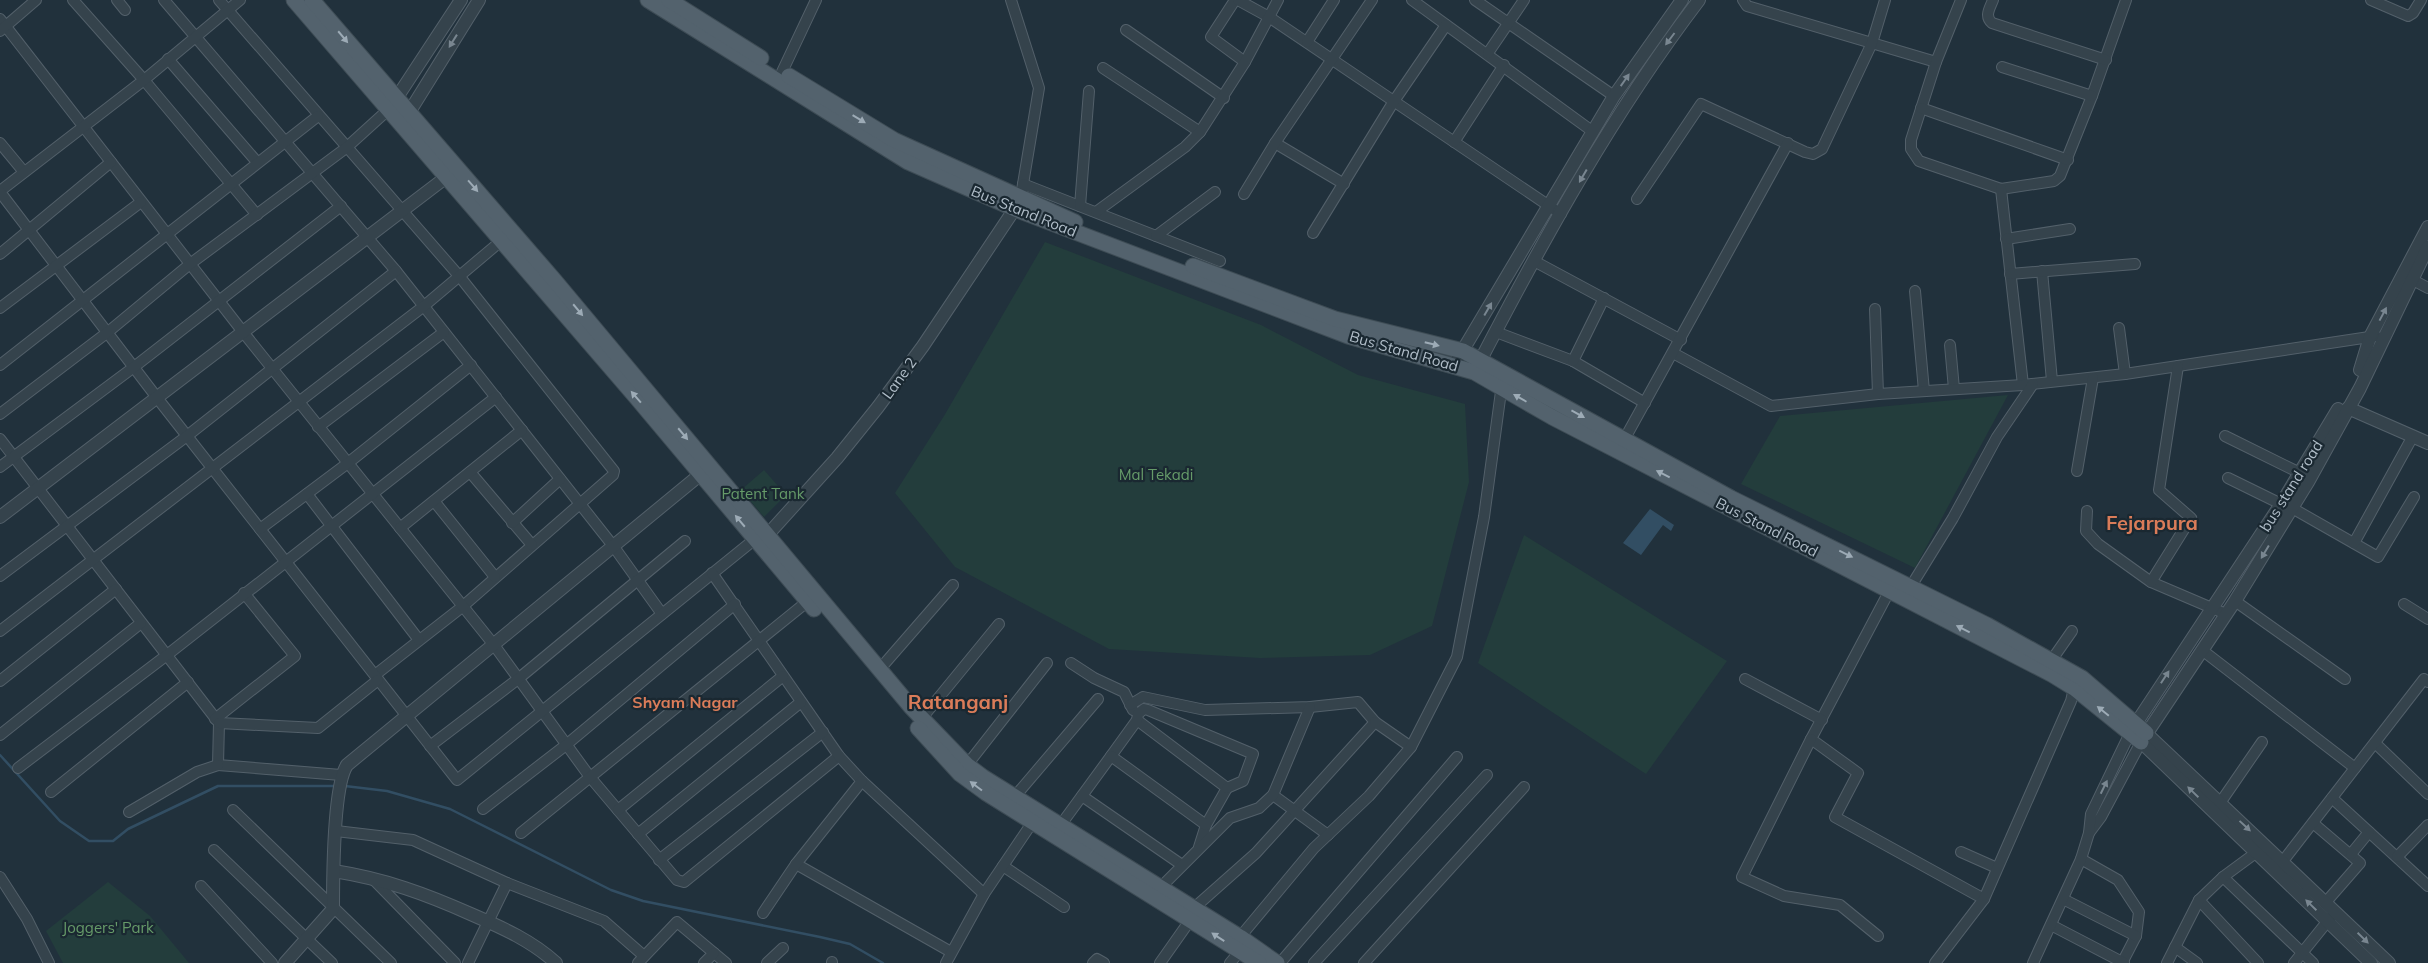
<svg xmlns="http://www.w3.org/2000/svg" width="2428" height="963" viewBox="0 0 2428 963" font-family="Mulish,sans-serif">
  <style>
    .green { fill: #233d3c }
    .water { fill: #324e63 }
    .lines { fill: none; stroke-linecap: round; stroke-linejoin: round }
    .stream { stroke: #324e63; stroke-width: 2.5 }
    .minor-casing { stroke: #53606a; stroke-width: 12 }
    .tertiary-casing { stroke: #53606a; stroke-width: 14 }
    .primary-casing { stroke: #3e4c55; stroke-width: 17 }
    .minor { stroke: #35434c; stroke-width: 10 }
    .tertiary { stroke: #35434c; stroke-width: 12 }
    .primary { stroke: #53626d; stroke-width: 15 }
    .oneway { fill: #9dabb6 }
    .oneway2 { fill: #798690 }
    .labels { text-anchor: middle; dominant-baseline: central; stroke-width: 4.5; stroke-linejoin: round; paint-order: stroke }
    .street-label { font-size: 15px; fill: #b0bdc8; stroke: #1a2831 }
    .park-label { font-size: 15px; fill: #669b69; stroke: #1a2831 }
    .neighbourhood-label { font-size: 16px; font-weight: bold; fill: #da7c59; stroke: #1a2831 }
    .district-label { font-size: 20px; font-weight: bold; fill: #da7c59; stroke: #1a2831 }
  </style>
  <rect width="100%" height="100%" fill="#21313c"/>
  <!-- green -->
  <g class="green">
    <path d="M1045 242 1261 325 1358 375 1465 404 1469 482 1432 626 1370 655 1260 658 1109 649 955 567 895 493 944 416Z"/>
    <path d="M2008 395 1915 568 1741 484 1780 416Z"/>
    <path d="M764 470 786 495 764 517 741 490Z"/>
    <path d="M1524 535 1727 661 1646 774 1478 663Z"/>
    <path d="M108 882 150 916 189 963H63L46 931Z"/>
  </g>
  <!-- water -->
  <path class="water" d="M1650 509 1674 525 1671 531 1663 525 1641 555 1623 543Z"/>
  <g class="lines">
    <!-- stream -->
    <g class="stream">
      <path d="M0 755 60 821 89 841H113L128 829 218 786H337"/>
      <path d="M345 786 387 791 450 809 611 890 643 901 820 937 850 944 883 963"/>
    </g>
    <defs>
      <g id="minor">
        <path d="M73 0 144 80 257 215"/>
        <path d="M117 0 125 10"/>
        <path d="M164 0 396 271 614 547 662 614"/>
        <path d="M219 0 460 277 614 471 613 475 462 607 375 675"/>
        <path d="M1011 0 1039 88 1022 190"/>
        <path d="M1235 0 1211 37 1245 62"/>
        <path d="M1238 0 1269 17 1561 214"/>
        <path d="M1412 0 1592 131"/>
        <path d="M1475 0 1614 96"/>
        <path d="M1743 0 1747 6 1936 62"/>
        <path d="M1961 0 1936 62 1911 140V149L1919 161 2001 189 2054 181 2060 176 2092 96 2126 0"/>
        <path d="M1993 0C1990 8 1984 16 1992 23L2106 60"/>
        <path d="M2371 0 2408 16 2413 13 2421 0"/>
        <path d="M0 19 243 332 494 645 590 777 677 880 684 882 839 756"/>
        <path d="M1126 30 1224 98"/>
        <path d="M0 31 36 0"/>
        <path d="M1307 42 1334 0"/>
        <path d="M1488 53 1524 0"/>
        <path d="M168 59 257 162"/>
        <path d="M2002 67 2092 96"/>
        <path d="M1103 68 1200 132"/>
        <path d="M782 72 816 0"/>
        <path d="M1921 108 2068 160"/>
        <path d="M1454 142 1504 65"/>
        <path d="M0 143 24 172"/>
        <path d="M1275 143 1344 184"/>
        <path d="M1023 184 1220 261"/>
        <path d="M2001 189 2023 385"/>
        <path d="M0 191 144 80 240 0"/>
        <path d="M0 192 158 399 457 780 755 539"/>
        <path d="M1244 194 1275 143 1372 0"/>
        <path d="M1637 199 1701 104 1805 152 1813 154 1822 149 1872 43 1885 0"/>
        <path d="M1080 206 1089 91"/>
        <path d="M1096 212 1185 147 1200 132 1245 62 1278 0"/>
        <path d="M1313 233 1394 101 1446 25"/>
        <path d="M1156 236 1215 192"/>
        <path d="M2006 239 2070 229"/>
        <path d="M0 254 111 162"/>
        <path d="M1534 261 1681 340"/>
        <path d="M2042 271 2052 381"/>
        <path d="M2010 274 2135 264"/>
        <path d="M2411 279 2428 288"/>
        <path d="M1915 291 1924 391"/>
        <path d="M0 308 141 202"/>
        <path d="M1875 309 1878 394"/>
        <path d="M2119 328 2125 374"/>
        <path d="M1496 332 1573 361 1645 403"/>
        <path d="M1950 345 1954 389"/>
        <path d="M1673 353 1771 406 1878 394 2023 385 2125 374 2376 336"/>
        <path d="M1573 361 1604 298"/>
        <path d="M0 365 318 116"/>
        <path d="M0 414 108 332 190 264 346 148 389 109"/>
        <path d="M318 427 444 332"/>
        <path d="M2225 436 2300 473"/>
        <path d="M0 439 219 723 218 765 341 775"/>
        <path d="M1624 440 1788 143"/>
        <path d="M0 467 134 367 341 206"/>
        <path d="M2077 471 2093 378"/>
        <path d="M470 472 532 545"/>
        <path d="M2228 478 2281 504"/>
        <path d="M307 494 419 640"/>
        <path d="M434 501 495 577"/>
        <path d="M2292 508 2378 557 2414 497"/>
        <path d="M2087 511 2086 531 2098 544 2151 582 2226 614"/>
        <path d="M512 523 560 479"/>
        <path d="M400 528 522 430"/>
        <path d="M260 529 348 463 471 365"/>
        <path d="M2354 543 2413 436"/>
        <path d="M712 573 839 756 862 781 984 894"/>
        <path d="M0 576 187 436 396 271"/>
        <path d="M2151 582 2191 518 2159 490 2178 366"/>
        <path d="M1892 586 1811 739 1858 773 1835 817 1984 899"/>
        <path d="M1908 591 1953 518 1997 437 2033 384"/>
        <path d="M2235 601 2345 679"/>
        <path d="M2404 604 2428 619"/>
        <path d="M0 631 424 306 501 241"/>
        <path d="M2202 650 2355 768"/>
        <path d="M2051 661 2072 631"/>
        <path d="M1071 663 1094 678 1124 692 1133 710"/>
        <path d="M879 670 953 585"/>
        <path d="M1745 679 1822 720"/>
        <path d="M0 681 116 589"/>
        <path d="M1130 705 1143 697 1205 710 1310 707 1358 702 1375 722 1256 853 1194 908"/>
        <path d="M922 718 999 624"/>
        <path d="M215 719 295 656 244 593"/>
        <path d="M1137 720 1227 788 1206 825 1199 847"/>
        <path d="M1375 722 1411 747"/>
        <path d="M219 723 318 728 378 680"/>
        <path d="M0 735 141 623"/>
        <path d="M1811 739 1742 877 1784 896 1840 905 1878 936"/>
        <path d="M2375 743 2428 794"/>
        <path d="M430 746 518 679 685 541"/>
        <path d="M1111 756 1137 720 1138 714 1144 709 1148 710 1253 754 1243 781 1227 788"/>
        <path d="M967 765 1047 663"/>
        <path d="M18 768 167 655 496 397"/>
        <path d="M51 792 188 682"/>
        <path d="M1273 795 1328 835"/>
        <path d="M1082 796 1182 865"/>
        <path d="M2332 798 2428 886"/>
        <path d="M1011 801 1098 699"/>
        <path d="M2220 803 2262 742"/>
        <path d="M483 809 566 745 735 604"/>
        <path d="M233 810 391 963"/>
        <path d="M618 810 783 676"/>
        <path d="M129 812 197 772 218 765"/>
        <path d="M2313 823 2360 863 2326 902"/>
        <path d="M1057 830 1111 756 1206 825"/>
        <path d="M336 831 413 840 507 883 604 921 644 956"/>
        <path d="M521 833 808 601"/>
        <path d="M2089 833 2101 817 2141 742"/>
        <path d="M638 834 801 702"/>
        <path d="M214 850 332 963"/>
        <path d="M1961 852 1997 868"/>
        <path d="M2351 854 2369 832"/>
        <path d="M2397 857 2428 825"/>
        <path d="M2081 859 2118 880 2139 912 2136 936 2122 963"/>
        <path d="M659 860 823 732"/>
        <path d="M2283 861 2424 679 2428 682"/>
        <path d="M796 864 951 952"/>
        <path d="M1003 866 1064 907"/>
        <path d="M0 877 27 919 49 963"/>
        <path d="M2223 877 2313 963"/>
        <path d="M373 879 455 963"/>
        <path d="M201 886 272 963"/>
        <path d="M1160 888 1230 818 1259 808 1273 795 1310 707"/>
        <path d="M2063 899 2136 936"/>
        <path d="M2199 900 2258 963"/>
        <path d="M763 913 796 864 862 781"/>
        <path d="M2051 925 2124 963"/>
        <path d="M1240 937 1314 848 1369 796 1411 747 1457 657 1484 517 1502 384"/>
        <path d="M2175 947 2197 963"/>
        <path d="M468 963 507 883"/>
        <path d="M638 963 677 922 726 963"/>
        <path d="M704 963 714 953"/>
        <path d="M767 963 783 948"/>
        <path d="M832 963V962"/>
        <path d="M946 963 984 894 1036 817"/>
        <path d="M1093 963 1097 959 1104 963"/>
        <path d="M1160 963 1191 919"/>
        <path d="M1230 963 1240 951"/>
        <path d="M1280 963 1457 757"/>
        <path d="M1314 963 1487 775"/>
        <path d="M1364 963 1524 787"/>
        <path d="M1935 963 1984 899 2071 701 2074 688"/>
        <path d="M2033 963 2081 859 2089 833 2091 814 2130 733"/>
        <path d="M2167 963 2199 900 2223 877 2261 849"/>
        <path d="M2294 963 2331 917"/>
      </g>
      <g id="tertiary">
        <path d="M392 105 461 0"/>
        <path d="M405 119 479 0"/>
        <path d="M1454 365 1614 96 1682 0"/>
        <path d="M1477 367C1543 240 1612 114 1699 0"/>
        <path d="M2360 370 2370 337 2428 227"/>
        <path d="M2348 408 2428 443"/>
        <path d="M0 517 453 172"/>
        <path d="M762 541 837 458 878 407 923 346 1020 201"/>
        <path d="M2131 731 2281 504 2338 409"/>
        <path d="M2146 733 2389 963"/>
        <path d="M334 871C385 879 426 894 473 915 503 928 532 941 556 963"/>
        <path d="M285 963 333 909C333 879 333 786 347 765L707 469"/>
        <path d="M2371 963 2141 742 2235 601 2308 482 2360 388 2428 247"/>
      </g>
      <g id="primary">
        <path d="M294 0 636 397 814 609"/>
        <path d="M312 0 555 281 911 707 967 765 983 777 1240 937 1277 963"/>
        <path d="M648 0 908 162 1015 209 1348 336 1474 372 1552 417 2053 675 2074 688 2141 742"/>
        <path d="M669 0 761 58"/>
        <path d="M789 76 894 140 1075 222"/>
        <path d="M1193 266 1335 319 1463 351 1731 498 1987 625 2082 678 2146 733"/>
        <path d="M918 728 960 774 986 793 1259 963"/>
      </g>
    </defs>
    <!-- minor casing -->
    <use href="#minor" class="minor-casing"/>
    <!-- tertiary casing -->
    <use href="#tertiary" class="tertiary-casing"/>
    <!-- primary casing -->
    <use href="#primary" class="primary-casing"/>
    <!-- minor -->
    <use href="#minor" class="minor"/>
    <!-- tertiary -->
    <use href="#tertiary" class="tertiary"/>
    <!-- primary -->
    <use href="#primary" class="primary"/>
  </g>
  <!-- one-way arrows -->
  <defs><path id="oneway-solid" d="M-6-.8H1V-3.2L6.5 0L1 3.2V.8H-6Z" transform="scale(1.25)"/></defs>
  <g class="oneway">
    <use href="#oneway-solid" transform="translate(343 37) rotate(50)"/>
    <use href="#oneway-solid" transform="translate(859 119) rotate(31)"/>
    <use href="#oneway-solid" transform="translate(473 186) rotate(49)"/>
    <use href="#oneway-solid" transform="translate(578 310) rotate(50)"/>
    <use href="#oneway-solid" transform="translate(1432 344) rotate(14)"/>
    <use href="#oneway-solid" transform="translate(636 397) rotate(-131)"/>
    <use href="#oneway-solid" transform="translate(1520 398) rotate(-150)"/>
    <use href="#oneway-solid" transform="translate(1578 414) rotate(29)"/>
    <use href="#oneway-solid" transform="translate(683 434) rotate(50)"/>
    <use href="#oneway-solid" transform="translate(1663 474) rotate(-153)"/>
    <use href="#oneway-solid" transform="translate(740 521) rotate(-130)"/>
    <use href="#oneway-solid" transform="translate(1846 554) rotate(26)"/>
    <use href="#oneway-solid" transform="translate(1963 629) rotate(-153)"/>
    <use href="#oneway-solid" transform="translate(2103 711) rotate(-141)"/>
    <use href="#oneway-solid" transform="translate(976 786) rotate(-143)"/>
    <use href="#oneway-solid" transform="translate(1218 937) rotate(-147)"/>
  </g>
  <g class="oneway2">
    <use href="#oneway-solid" transform="translate(1670 39) rotate(127)"/>
    <use href="#oneway-solid" transform="translate(453 41) rotate(122)"/>
    <use href="#oneway-solid" transform="translate(1625 80) rotate(-55)"/>
    <use href="#oneway-solid" transform="translate(1583 176) rotate(120)"/>
    <use href="#oneway-solid" transform="translate(1488 309) rotate(-60)"/>
    <use href="#oneway-solid" transform="translate(2383 314) rotate(-62)"/>
    <use href="#oneway-solid" transform="translate(2265 552) rotate(121)"/>
    <use href="#oneway-solid" transform="translate(2165 677) rotate(-57)"/>
    <use href="#oneway-solid" transform="translate(2104 787) rotate(-64)"/>
    <use href="#oneway-solid" transform="translate(2193 792) rotate(-136)"/>
    <use href="#oneway-solid" transform="translate(2245 826) rotate(43)"/>
    <use href="#oneway-solid" transform="translate(2311 905) rotate(-136)"/>
    <use href="#oneway-solid" transform="translate(2363 938) rotate(44)"/>
  </g>
  <g class="labels">
    <!-- street labels -->
    <g class="street-label">
      <text transform="translate(1024 211) rotate(22)">Bus Stand Road</text>
      <text transform="translate(1404 351) rotate(16)">Bus Stand Road</text>
      <text transform="translate(899 378) rotate(-54)">Lane 2</text>
      <text transform="translate(2291 486) rotate(-58)">bus stand road</text>
      <text transform="translate(1767 527) rotate(27)">Bus Stand Road</text>
    </g>
    <!-- park labels -->
    <g class="park-label">
      <text x="1156" y="474">Mal Tekadi</text>
      <text x="763" y="493">Patent Tank</text>
      <text x="108" y="927">Joggers' Park</text>
    </g>
    <!-- neighbourhood labels -->
    <g class="neighbourhood-label">
      <text x="685" y="702">Shyam Nagar</text>
    </g>
    <!-- district labels -->
    <g class="district-label">
      <text x="2152" y="522">Fejarpura</text>
      <text x="958" y="701">Ratanganj</text>
    </g>
  </g>
</svg>
